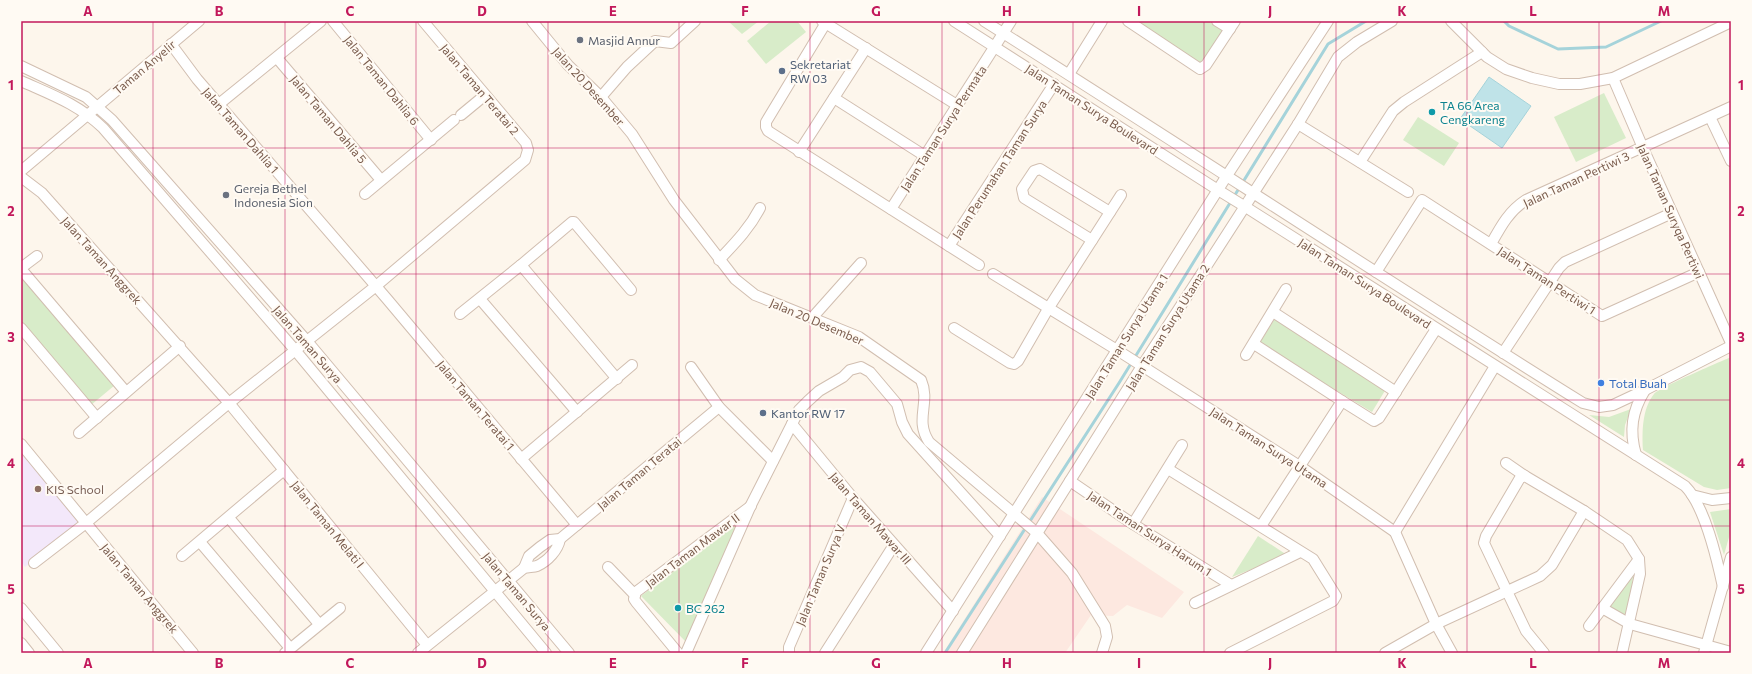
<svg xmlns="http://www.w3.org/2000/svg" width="1752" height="674" viewBox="0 0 1752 674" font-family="Commissioner,sans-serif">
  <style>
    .commercial { fill: #fde8e0 }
    .education { fill: #f3e8fa }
    .green { fill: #d8ecc9 }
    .water { fill: #bfe3e8; stroke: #a5d3da }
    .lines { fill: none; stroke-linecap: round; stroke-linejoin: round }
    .stream { stroke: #a5d3da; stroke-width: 3 }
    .minor-casing { stroke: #d1beb0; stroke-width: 12 }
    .minor { stroke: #fff; stroke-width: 10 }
    .grid { fill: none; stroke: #c2185b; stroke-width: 1; stroke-opacity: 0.55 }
    .worship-dot { fill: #6b7280; stroke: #fffaf3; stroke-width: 1.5 }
    .service-dot { fill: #5c6f8a; stroke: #fffaf3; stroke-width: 1.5 }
    .culture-dot { fill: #0f9aa8; stroke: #fffaf3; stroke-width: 1.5 }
    .shop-dot { fill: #3f7fe0; stroke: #fffaf3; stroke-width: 1.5 }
    .education-dot { fill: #8d6e63; stroke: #fffaf3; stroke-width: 1.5 }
    .labels { text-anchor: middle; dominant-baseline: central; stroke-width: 4; stroke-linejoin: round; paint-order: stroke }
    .worship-label { font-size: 12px; fill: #5b616d; stroke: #fffaf3; text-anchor: start }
    .service-label { font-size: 12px; fill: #4e5e75; stroke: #fffaf3; text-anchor: start }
    .street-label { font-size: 12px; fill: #7a5c4d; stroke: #fffaf3 }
    .culture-label { font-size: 12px; fill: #0d838f; stroke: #fffaf3; text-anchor: start }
    .shop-label { font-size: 12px; fill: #366cbe; stroke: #fffaf3; text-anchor: start }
    .education-label { font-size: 12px; fill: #785e54; stroke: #fffaf3; text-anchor: start }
    .neatline { fill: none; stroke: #c2185b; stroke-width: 1.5 }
    .grid-label { font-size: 13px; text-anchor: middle; font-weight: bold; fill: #c2185b }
  </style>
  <rect width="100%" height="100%" fill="#fdf6ec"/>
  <!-- commercial -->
  <path class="commercial" d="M1042 497 1184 592 1162 618 1127 605 1113 616 1091 615 1065 653H943Z"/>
  <!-- education -->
  <path class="education" d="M21 449 82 521 25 567 21 561Z"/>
  <!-- green -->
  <g class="green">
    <path d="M728 21H759L742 34Z"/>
    <path d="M771 21H797L806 32 766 64 747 41Z"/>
    <path d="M1136 21H1208L1224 32 1202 65Z"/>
    <path d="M1604 93 1626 138 1576 162 1554 117Z"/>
    <path d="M1418 117 1459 143 1444 166 1403 140Z"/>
    <path d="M21 277 115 385 91 405 21 324Z"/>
    <path d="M1275 318 1386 389 1372 412 1259 344Z"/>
    <path d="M1731 357V488L1717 490 1704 487 1643 450C1642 432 1642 409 1654 394 1658 388 1720 362 1731 357Z"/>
    <path d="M1631 409 1625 425 1624 437 1589 415 1609 417Z"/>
    <path d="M1731 509V530L1724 555 1710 512Z"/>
    <path d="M743 518 688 644 641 596Z"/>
    <path d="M1258 536 1287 555 1232 577Z"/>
    <path d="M1634 571 1626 622 1606 609Z"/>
  </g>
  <!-- water -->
  <path class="water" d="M1489 77 1531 106 1502 148 1460 119Z"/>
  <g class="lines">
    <!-- stream -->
    <g class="stream">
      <path d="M1504 21 1509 26 1558 49 1606 47 1661 21"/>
      <path d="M945 653 1119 383 1328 44 1366 21"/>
    </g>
    <defs>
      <g id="minor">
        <path d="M333 21 431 140"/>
        <path d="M532 21 568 65 601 97 632 134 674 200 735 279 755 295 859 337 921 380C931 403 914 419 929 442L1037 533 1072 573 1105 626 1107 637 1102 653"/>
        <path d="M822 21 957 105"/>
        <path d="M827 21 766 122V127L768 131 979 265"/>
        <path d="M954 21 1218 190 1244 206 1685 486C1705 506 1717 559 1723 587"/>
        <path d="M984 21C1184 147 1382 278 1583 403L1599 407 1613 405 1645 390 1731 346"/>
        <path d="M1128 21 1200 69 1206 65 1235 21"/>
        <path d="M1217 21 1230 29"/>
        <path d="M1451 21 1487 57 1506 69 1532 78 1559 84H1580L1613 78 1731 22"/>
        <path d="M171 44 197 79 387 299 577 525"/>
        <path d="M277 58 381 180"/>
        <path d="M21 66 86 97 112 120 307 341 569 653"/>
        <path d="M1069 74 1102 21"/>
        <path d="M1613 78 1643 148 1731 343"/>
        <path d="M21 81C52 95 78 104 103 128L295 350 546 653"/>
        <path d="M601 97 627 67 655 41 671 43 695 21"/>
        <path d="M834 98 925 156"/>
        <path d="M219 104 321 21"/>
        <path d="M461 115 484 96"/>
        <path d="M1710 117 1731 161"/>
        <path d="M1298 124 1408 192"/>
        <path d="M799 152 866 48"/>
        <path d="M1360 162 1393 111 1404 102 1482 52"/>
        <path d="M21 171 199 21"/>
        <path d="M21 177 42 193 229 403 427 645"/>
        <path d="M365 194 454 120"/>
        <path d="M891 209 1011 21"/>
        <path d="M1092 240 1024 198 1022 189 1034 171 1040 169 1110 212"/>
        <path d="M1491 244C1501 226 1509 211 1526 200L1731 107"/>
        <path d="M949 246 1054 84"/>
        <path d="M719 260C735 243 749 229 760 208"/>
        <path d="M521 265 617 379"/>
        <path d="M21 268 37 256"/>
        <path d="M21 269 126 392"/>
        <path d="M1376 272 1422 200 1602 316 1699 272"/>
        <path d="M993 274 1117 350 1301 467 1395 532 1436 624 1452 653"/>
        <path d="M480 299 577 412"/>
        <path d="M1273 312 1396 392"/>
        <path d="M460 314 521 265 572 222H574L631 290"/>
        <path d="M812 318 861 263"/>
        <path d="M21 328 97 418"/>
        <path d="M954 328 1010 363 1014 364 1018 361 1048 309 1121 195"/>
        <path d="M1254 344 1342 401 1374 421 1379 418 1436 329"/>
        <path d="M1503 353 1559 268 1565 262 1672 213"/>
        <path d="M1246 355 1286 289"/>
        <path d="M691 367 719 407 773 461"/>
        <path d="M792 424 853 498 953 611"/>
        <path d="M79 433 180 346"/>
        <path d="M21 444 193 653"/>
        <path d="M1636 455C1629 431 1632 411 1645 390"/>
        <path d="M521 459 632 365"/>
        <path d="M1506 463 1525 476"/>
        <path d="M1168 469 1313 559 1336 596 1333 601 1230 653"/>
        <path d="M1070 481 1133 524 1231 585"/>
        <path d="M1692 495 1712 500 1731 498"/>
        <path d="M229 518 319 624"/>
        <path d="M1133 524 1182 445"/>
        <path d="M1261 526 1342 401"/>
        <path d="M1395 532 1495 366"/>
        <path d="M200 542 290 648"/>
        <path d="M182 556 284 470"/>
        <path d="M34 563 86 523 229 403 376 286 525 160 528 150 526 143 423 21"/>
        <path d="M608 567 635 595"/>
        <path d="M524 568 529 556 540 547 550 540 560 539 719 407"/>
        <path d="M1195 603 1300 552"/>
        <path d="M21 608 58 653"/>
        <path d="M1602 608 1630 624 1731 652"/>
        <path d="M1589 626 1639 559"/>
        <path d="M21 643 29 653"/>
        <path d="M285 653 340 608"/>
        <path d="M418 653 524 568C528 567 534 567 537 566 548 561 558 550 560 539"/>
        <path d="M678 653 636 602 634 599 636 592 751 506"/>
        <path d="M686 653 751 505 799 410 808 401 819 391 843 377 850 370 861 367 870 372 897 404 902 422 908 434 1000 536"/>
        <path d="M789 653V647L853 498"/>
        <path d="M825 653 894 545"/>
        <path d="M926 653 1226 177 1328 21"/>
        <path d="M962 653 1142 366 1298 124 1338 57 1357 42 1392 21"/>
        <path d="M1385 653 1436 624 1540 576 1552 565 1584 511"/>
        <path d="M1544 653 1526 631 1484 543 1486 536 1520 478 1525 476 1584 511 1627 540 1639 559 1640 574 1622 653"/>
        <path d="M1704 653 1731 557"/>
      </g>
    </defs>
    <!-- minor casing -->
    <use href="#minor" class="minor-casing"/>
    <!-- minor -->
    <use href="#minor" class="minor"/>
  </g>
  <!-- grid -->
  <path class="grid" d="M153 21V653M285 21V653M416 21V653M548 21V653M679 21V653M810 21V653M942 21V653M1073 21V653M1204 21V653M1336 21V653M1467 21V653M1599 21V653M21 148H1731M21 274H1731M21 400H1731M21 526H1731"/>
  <!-- markers -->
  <g class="worship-dot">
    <circle cx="580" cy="40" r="4"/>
    <circle cx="226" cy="195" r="4"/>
  </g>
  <g class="service-dot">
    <circle cx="782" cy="71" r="4"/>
    <circle cx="763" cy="413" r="4"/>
  </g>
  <g class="culture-dot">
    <circle cx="1432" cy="112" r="4"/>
    <circle cx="678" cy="608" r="4"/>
  </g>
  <circle class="shop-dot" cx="1601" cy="383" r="4"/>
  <circle class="education-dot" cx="38" cy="489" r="4"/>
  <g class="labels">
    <!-- worship labels -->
    <g class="worship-label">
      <text x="588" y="40">Masjid Annur</text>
      <text x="234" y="188">Gereja Bethel<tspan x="234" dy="14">Indonesia Sion</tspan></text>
    </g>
    <!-- service labels -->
    <g class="service-label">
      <text x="790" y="64">Sekretariat<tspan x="790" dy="14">RW 03</tspan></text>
      <text x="771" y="413">Kantor RW 17</text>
    </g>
    <!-- street labels -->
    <g class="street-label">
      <text transform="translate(144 67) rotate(-40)">Taman Anyelir</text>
      <text transform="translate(382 80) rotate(51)">Jalan Taman Dahlia 6</text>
      <text transform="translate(589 86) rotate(48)">Jalan 20 Desember</text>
      <text transform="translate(480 89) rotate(50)">Jalan Taman Teratai 2</text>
      <text transform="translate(1092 109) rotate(33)">Jalan Taman Surya Boulevard</text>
      <text transform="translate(329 119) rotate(50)">Jalan Taman Dahlia 5</text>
      <text transform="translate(943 128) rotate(-57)">Jalan Taman Surya Permata</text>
      <text transform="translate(241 130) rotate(49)">Jalan Taman Dahlia 1</text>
      <text transform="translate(999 169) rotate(-57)">Jalan Perumahan Taman Surya</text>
      <text transform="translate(1576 179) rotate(-25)">Jalan Taman Pertiwi 3</text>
      <text transform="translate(1671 211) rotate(66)">Jalan Taman Suryqa Pertiwi</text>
      <text transform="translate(102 260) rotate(48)">Jalan Taman Anggrek</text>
      <text transform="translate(1547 280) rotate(33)">Jalan Taman Pertiwi 1</text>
      <text transform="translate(1365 283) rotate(33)">Jalan Taman Surya Boulevard</text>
      <text transform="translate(817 321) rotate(23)">Jalan 20 Desember</text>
      <text transform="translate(1167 327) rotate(-58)">Jalan Taman Surya Utama 2</text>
      <text transform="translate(1126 336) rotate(-58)">Jalan Taman Surya Utama 1</text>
      <text transform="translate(308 344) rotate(49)">Jalan Taman Surya</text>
      <text transform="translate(476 405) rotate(50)">Jalan Taman Teratai 1</text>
      <text transform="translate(1269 447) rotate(33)">Jalan Taman Surya Utama</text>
      <text transform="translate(639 473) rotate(-40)">Jalan Taman Teratai</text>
      <text transform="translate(871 518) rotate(49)">Jalan Taman Mawar III</text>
      <text transform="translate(328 524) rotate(51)">Jalan Taman Melati I</text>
      <text transform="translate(1150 533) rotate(33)">Jalan Taman Surya Harum 1</text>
      <text transform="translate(692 550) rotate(-37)">Jalan Taman Mawar II</text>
      <text transform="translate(820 575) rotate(-67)">Jalan Taman Surya V</text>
      <text transform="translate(140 588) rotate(50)">Jalan Taman Anggrek</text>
      <text transform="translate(517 591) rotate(50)">Jalan Taman Surya</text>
    </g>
    <!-- culture labels -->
    <g class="culture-label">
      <text x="1440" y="105">TA 66 Area<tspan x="1440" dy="14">Cengkareng</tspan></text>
      <text x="686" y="608">BC 262</text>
    </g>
    <!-- shop labels -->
    <g class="shop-label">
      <text x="1609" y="383">Total Buah</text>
    </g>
    <!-- education labels -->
    <g class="education-label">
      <text x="46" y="489">KIS School</text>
    </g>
  </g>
  <!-- border -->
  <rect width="1752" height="674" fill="none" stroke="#fffaf3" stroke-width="44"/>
  <rect x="22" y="22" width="1708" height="630" class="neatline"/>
  <g class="grid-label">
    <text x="88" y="16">A</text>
    <text x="219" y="16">B</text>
    <text x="350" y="16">C</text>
    <text x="482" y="16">D</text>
    <text x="613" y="16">E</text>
    <text x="745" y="16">F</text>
    <text x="876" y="16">G</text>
    <text x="1007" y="16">H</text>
    <text x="1139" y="16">I</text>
    <text x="1270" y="16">J</text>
    <text x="1402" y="16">K</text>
    <text x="1533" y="16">L</text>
    <text x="1664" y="16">M</text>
    <text x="11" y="90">1</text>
    <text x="1741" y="90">1</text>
    <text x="11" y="216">2</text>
    <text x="1741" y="216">2</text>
    <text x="11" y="342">3</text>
    <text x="1741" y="342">3</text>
    <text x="11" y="468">4</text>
    <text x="1741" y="468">4</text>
    <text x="11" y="594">5</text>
    <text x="1741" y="594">5</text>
    <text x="88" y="668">A</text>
    <text x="219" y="668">B</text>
    <text x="350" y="668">C</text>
    <text x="482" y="668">D</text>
    <text x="613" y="668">E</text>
    <text x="745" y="668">F</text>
    <text x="876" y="668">G</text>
    <text x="1007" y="668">H</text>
    <text x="1139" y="668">I</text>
    <text x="1270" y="668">J</text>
    <text x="1402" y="668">K</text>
    <text x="1533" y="668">L</text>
    <text x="1664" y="668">M</text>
  </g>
</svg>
